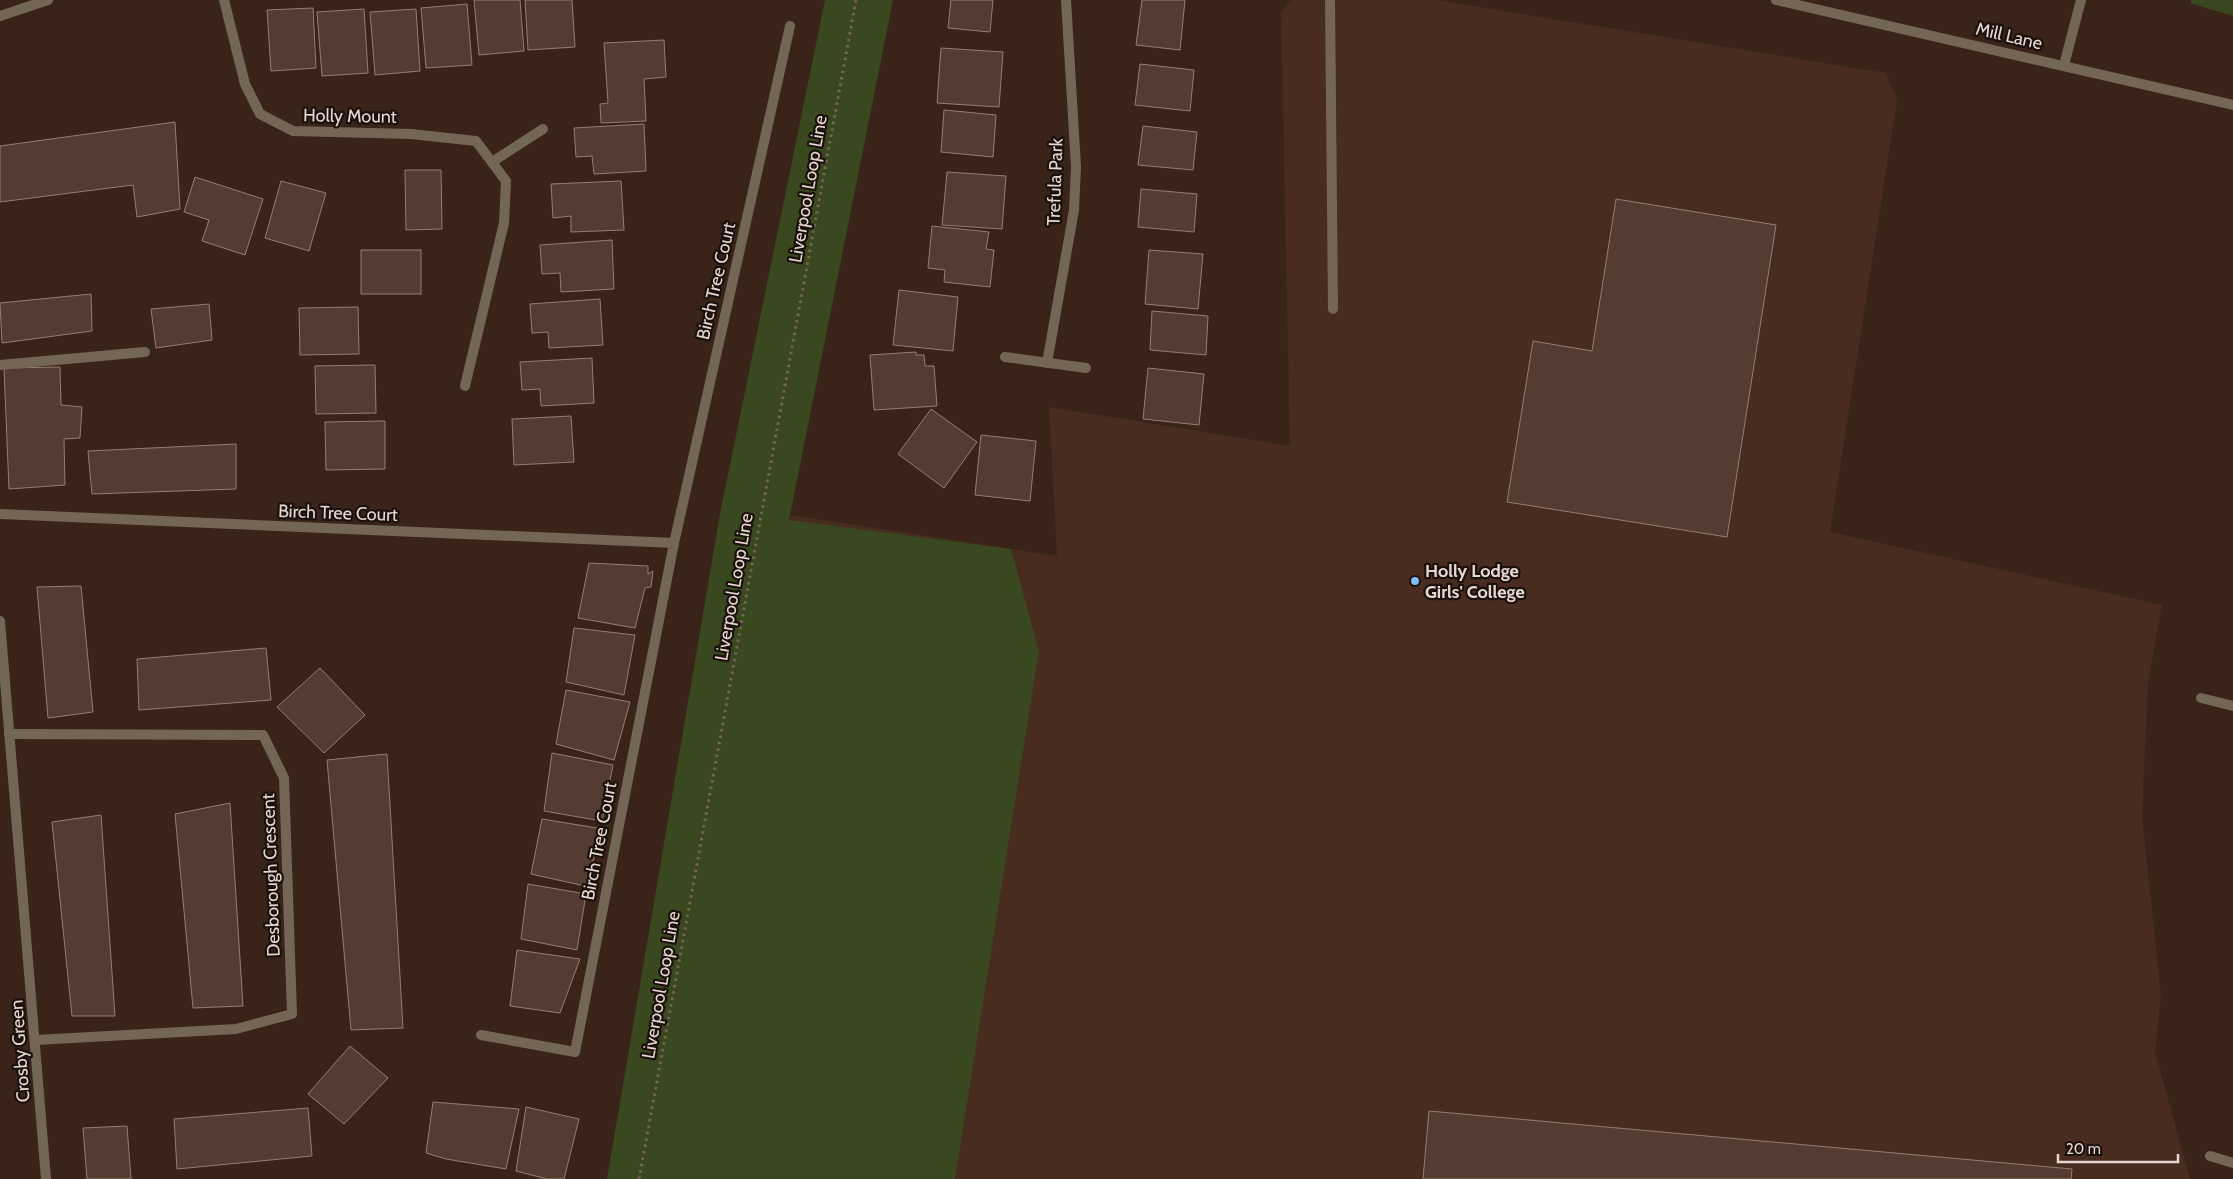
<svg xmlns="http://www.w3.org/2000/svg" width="2233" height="1179" viewBox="0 0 2233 1179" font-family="Cabin,sans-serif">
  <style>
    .built { fill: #482c1f }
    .green { fill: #39481e }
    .building { fill: #543c32; stroke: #977d71 }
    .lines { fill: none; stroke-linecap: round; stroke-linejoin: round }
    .path { stroke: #756259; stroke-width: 3; stroke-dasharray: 2.5 4; stroke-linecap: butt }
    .lane { stroke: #746655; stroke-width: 10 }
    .street { stroke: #746655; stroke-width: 10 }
    .poi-dot { fill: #7fbdfa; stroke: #1a100c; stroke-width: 2 }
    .labels { text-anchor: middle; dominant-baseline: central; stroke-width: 4.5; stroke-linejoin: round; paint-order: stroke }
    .street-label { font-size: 18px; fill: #e6d7d1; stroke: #1a100c }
    .poi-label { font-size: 18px; font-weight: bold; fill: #e6d7d1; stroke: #1a100c; text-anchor: start }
  </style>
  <rect width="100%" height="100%" fill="#3a241a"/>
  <!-- built -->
  <path class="built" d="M1293 0H1436L1886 73 1897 100 1830 532 2162 605 2148 683 2142 816 2161 996 2155 1052 2190 1179H668L790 515 1057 556 1049 407 1290 446 1281 11Z"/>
  <!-- green -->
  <g class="green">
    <path d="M825 0H893L789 520 1011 549 1039 651 955 1179H607L720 514Z"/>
    <path d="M2191 0H2233V16L2190 3Z"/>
  </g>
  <!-- building -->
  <g class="building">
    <path d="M474 0H520L524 51 479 55Z"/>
    <path d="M525 0H572L575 47 528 50Z"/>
    <path d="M951 0H993L990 32 948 28Z"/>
    <path d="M1142 0H1185L1180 50 1136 45Z"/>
    <path d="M467 4 472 65 426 68 421 8Z"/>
    <path d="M313 8 316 68 271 71 267 10Z"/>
    <path d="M364 9 368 73 322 76 317 12Z"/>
    <path d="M416 9 420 71 375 75 370 12Z"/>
    <path d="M664 40 666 77 644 79 646 121 601 123 600 104 608 103 604 43Z"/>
    <path d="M941 48 1003 52 999 107 937 103Z"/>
    <path d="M1140 64 1194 70 1190 111 1135 105Z"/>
    <path d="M944 110 996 115 993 157 941 152Z"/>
    <path d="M175 122 180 209 137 217 133 185 0 202V146Z"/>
    <path d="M644 124 646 171 594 174 592 156 576 157 574 128Z"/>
    <path d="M1143 126 1197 132 1193 170 1138 165Z"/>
    <path d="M405 170H441L442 229 406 230Z"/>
    <path d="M947 172 1006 176 1002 229 942 225Z"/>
    <path d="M195 177 263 199 245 255 202 241 209 220 184 212Z"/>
    <path d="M281 181 326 193 309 251 265 238Z"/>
    <path d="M621 181 624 230 571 232V216L553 218 551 184Z"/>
    <path d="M1141 189 1197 194 1194 232 1138 227Z"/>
    <path d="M1616 199 1776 225 1727 537 1507 502 1533 341 1592 351Z"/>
    <path d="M932 226 989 232 986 249 994 250 990 287 944 282 945 270 928 268Z"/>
    <path d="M612 240 614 289 561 292 560 273 542 274 540 245Z"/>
    <rect x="361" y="250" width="60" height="44"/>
    <path d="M1149 250 1203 254 1198 309 1145 304Z"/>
    <path d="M899 290 958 297 953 351 893 345Z"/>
    <path d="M91 294 92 331 2 343 0 303Z"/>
    <path d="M600 299 603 345 549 348 548 332 532 333 530 304Z"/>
    <path d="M209 304 212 340 156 348 151 309Z"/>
    <path d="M358 307 359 354 300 355 299 308Z"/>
    <path d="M1152 311 1208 316 1206 355 1150 350Z"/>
    <path d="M916 352V355H924L925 366H934L937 406 874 410 870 355Z"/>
    <path d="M592 358 594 403 541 406 540 389 522 390 520 362Z"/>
    <path d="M375 365 376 413 316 414 315 366Z"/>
    <path d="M60 367 61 405 82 407 80 438 64 439 65 485 9 489 4 368Z"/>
    <path d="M1148 368 1204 374 1199 425 1143 419Z"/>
    <path d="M931 409 977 442 944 488 898 454Z"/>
    <path d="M571 416 574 462 514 465 512 419Z"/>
    <path d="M385 421V469L326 470 325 422Z"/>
    <path d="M981 435 1036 441 1030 501 975 495Z"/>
    <path d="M236 444V489L92 494 88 451Z"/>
    <path d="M589 563 648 566V574L653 571 651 587 645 588 635 628 578 618Z"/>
    <path d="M81 586 93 712 48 718 37 587Z"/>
    <path d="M574 628 635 635 624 695 566 682Z"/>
    <path d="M266 648 271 700 139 710 137 659Z"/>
    <path d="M320 668 365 715 324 753 277 707Z"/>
    <path d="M566 690 630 702 614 760 556 744Z"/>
    <path d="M552 753 613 765 602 821 544 811Z"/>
    <path d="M387 754 403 1028 351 1030 327 760Z"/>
    <path d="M230 803 243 1006 193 1008 175 814Z"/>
    <path d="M101 815 115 1016H72L52 822Z"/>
    <path d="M542 819 603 829 585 886 531 874Z"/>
    <path d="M528 884 586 894 577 950 521 939Z"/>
    <path d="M517 950 580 959 560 1013 510 1006Z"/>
    <path d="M350 1046 388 1078 344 1124 308 1094Z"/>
    <path d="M433 1102 519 1109 506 1169 446 1159 426 1153Z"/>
    <path d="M526 1107 579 1119 564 1179H547L516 1171Z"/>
    <path d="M308 1108 312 1156 177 1169 174 1119Z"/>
    <path d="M1429 1111 2072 1169 2071 1179H1423Z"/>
    <path d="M127 1126 131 1179H87L83 1128Z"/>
  </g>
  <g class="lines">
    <!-- path -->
    <path class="path" d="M639 1179 856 0"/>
    <!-- lane -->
    <g class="lane">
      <path d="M1330 0 1333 309"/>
      <path d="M2210 1156 2233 1163"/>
    </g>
    <!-- street -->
    <g class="street">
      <path d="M224 0 245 84 260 114 293 131 411 134 476 141 506 181 504 223 465 386"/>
      <path d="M1776 0 2233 105"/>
      <path d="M0 16 48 0"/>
      <path d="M2064 65 2081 0"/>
      <path d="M492 162 543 129"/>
      <path d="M1005 357 1086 368"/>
      <path d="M1047 363 1074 210 1076 167 1066 0"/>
      <path d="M0 365 145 352"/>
      <path d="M0 514 674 543"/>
      <path d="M0 621 46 1179"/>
      <path d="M2201 698 2233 706"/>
      <path d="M9 734 263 735 284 778 292 1014 236 1029 36 1040"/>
      <path d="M481 1035 575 1052 674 543 790 26"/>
    </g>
  </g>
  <!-- markers -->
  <circle class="poi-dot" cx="1415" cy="581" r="5"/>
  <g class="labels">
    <!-- street labels -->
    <g class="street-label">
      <text transform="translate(2009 36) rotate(13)">Mill Lane</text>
      <text transform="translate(350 116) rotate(1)">Holly Mount</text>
      <text transform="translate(1055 182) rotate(-88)">Trefula Park</text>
      <text transform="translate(808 189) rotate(-80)">Liverpool Loop Line</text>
      <text transform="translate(716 281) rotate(-77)">Birch Tree Court</text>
      <text transform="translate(338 513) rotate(2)">Birch Tree Court</text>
      <text transform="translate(734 587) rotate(-80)">Liverpool Loop Line</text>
      <text transform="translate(599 841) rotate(-79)">Birch Tree Court</text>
      <text transform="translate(271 875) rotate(-92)">Desborough Crescent</text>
      <text transform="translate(661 985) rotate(-80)">Liverpool Loop Line</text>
      <text transform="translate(20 1051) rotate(-94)">Crosby Green</text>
    </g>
    <!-- poi labels -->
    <g class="poi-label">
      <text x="1425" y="571">Holly Lodge<tspan x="1425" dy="21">Girls' College</tspan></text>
    </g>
  </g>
  <!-- scale -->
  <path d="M2058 1154v8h120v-8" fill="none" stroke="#e6d7d1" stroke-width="2.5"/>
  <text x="2066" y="1154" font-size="15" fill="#e6d7d1" stroke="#1a100c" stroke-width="4" paint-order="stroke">20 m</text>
</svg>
